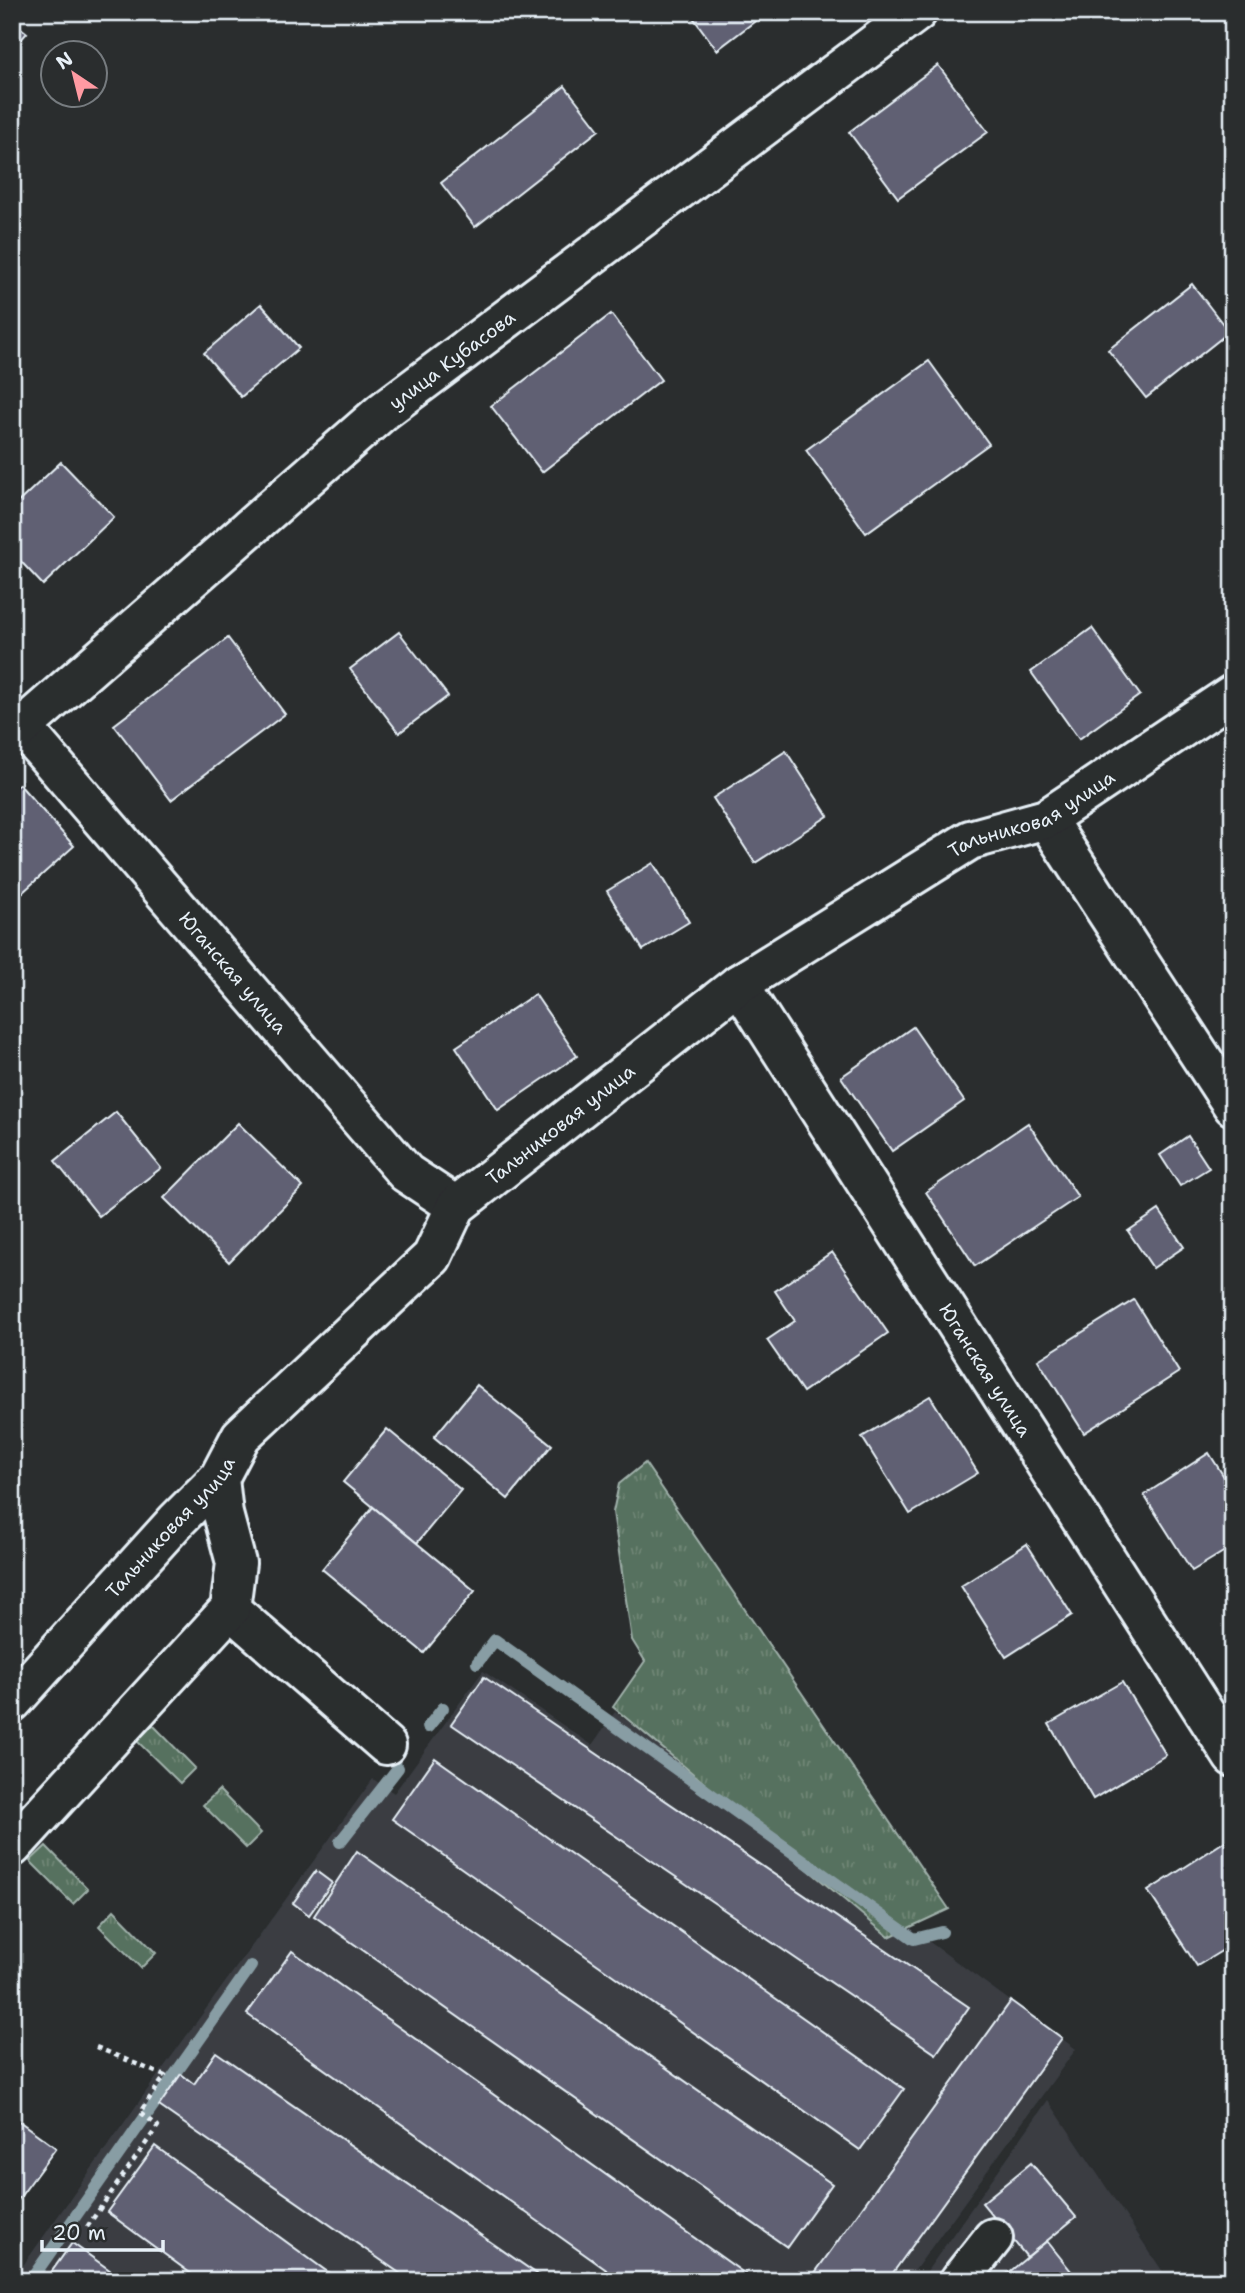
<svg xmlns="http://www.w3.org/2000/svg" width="1245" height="2293" viewBox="0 0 1245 2293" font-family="'Shantell Sans',sans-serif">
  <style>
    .built { fill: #3a3d43 }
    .grass { fill: url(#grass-tufts); stroke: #a0b1ab; stroke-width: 2 }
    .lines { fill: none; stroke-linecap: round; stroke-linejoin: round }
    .stream { stroke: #889da4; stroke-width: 12 }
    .building { fill: #616173; stroke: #e8f1f8; stroke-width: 2 }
    .minor-casing { stroke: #e8f1f8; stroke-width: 44 }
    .path { stroke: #e8f1f8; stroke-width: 4.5; stroke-dasharray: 5 5; stroke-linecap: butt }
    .minor { stroke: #2a2d2e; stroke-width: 38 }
    .labels { text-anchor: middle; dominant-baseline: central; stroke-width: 5; stroke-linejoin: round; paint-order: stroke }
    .street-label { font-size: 19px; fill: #e8f1f8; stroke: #2a2d2e }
  </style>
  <defs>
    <pattern id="grass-tufts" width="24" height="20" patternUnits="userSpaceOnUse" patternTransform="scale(1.75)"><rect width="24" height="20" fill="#57715e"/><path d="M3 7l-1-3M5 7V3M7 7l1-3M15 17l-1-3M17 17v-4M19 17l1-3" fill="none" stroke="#6f8676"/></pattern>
  </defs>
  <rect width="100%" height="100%" fill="#2a2d2e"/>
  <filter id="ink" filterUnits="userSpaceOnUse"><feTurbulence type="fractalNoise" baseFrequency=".0143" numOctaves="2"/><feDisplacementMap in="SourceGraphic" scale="14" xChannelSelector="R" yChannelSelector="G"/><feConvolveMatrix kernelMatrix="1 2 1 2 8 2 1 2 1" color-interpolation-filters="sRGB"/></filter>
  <g filter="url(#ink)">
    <!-- built -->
    <g class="built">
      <path d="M483 1671 592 1745 615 1712 1076 2049 907 2281H12L153 2082 373 1779 394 1793Z"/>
      <path d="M1048 2100 1169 2281H920Z"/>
    </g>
    <!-- grass -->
    <g class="grass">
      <path d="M645 1463 949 1909 889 1937 613 1707 645 1661 632 1640 613 1512 619 1484Z"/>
      <path d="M153 1725 195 1768 180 1783 137 1741Z"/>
      <path d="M219 1790 261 1833 246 1848 203 1805Z"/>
      <path d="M46 1846 88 1889 73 1904 30 1861Z"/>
      <path d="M114 1910 156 1953 141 1968 99 1926Z"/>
    </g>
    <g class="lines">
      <!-- stream -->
      <g class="stream">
        <path d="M477 1663 495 1640 914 1939 942 1932"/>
        <path d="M428 1727 443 1708"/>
        <path d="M340 1842 398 1768"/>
        <path d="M30 2281 251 1966"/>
      </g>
    </g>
    <!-- building -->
    <g class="building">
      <path d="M689 12H767L717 50Z"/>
      <path d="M12 21 27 33 12 50Z"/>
      <path d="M938 65 988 132 898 198 849 132Z"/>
      <path d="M565 86 599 130 475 227 441 183Z"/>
      <path d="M1192 284 1229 332 1146 398 1108 350Z"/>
      <path d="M261 304 299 348 241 397 204 353Z"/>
      <path d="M611 314 661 380 542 472 491 406Z"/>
      <path d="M929 361 989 444 866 533 806 450Z"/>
      <path d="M61 462 114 517 43 585 12 552V508Z"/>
      <path d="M1092 628 1140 695 1079 739 1031 672Z"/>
      <path d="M399 632 448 696 399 733 350 669Z"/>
      <path d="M228 638 285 714 171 800 114 725Z"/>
      <path d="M786 751 828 816 755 863 713 798Z"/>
      <path d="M19 784 74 846 12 902V790Z"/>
      <path d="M653 863 689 922 643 950 607 891Z"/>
      <path d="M535 994 577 1056 498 1110 456 1047Z"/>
      <path d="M913 1027 964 1101 892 1151 841 1077Z"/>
      <path d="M116 1112 161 1168 99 1216 55 1161Z"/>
      <path d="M238 1123 303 1187 229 1262 164 1198Z"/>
      <path d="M1028 1123 1078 1197 975 1266 926 1192Z"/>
      <path d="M1188 1136 1209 1168 1180 1186 1160 1155Z"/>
      <path d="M1159 1210 1184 1247 1153 1268 1128 1231Z"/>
      <path d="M832 1252 888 1333 803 1392 767 1340 795 1321 775 1291Z"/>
      <path d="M1134 1300 1179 1372 1084 1433 1038 1360Z"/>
      <path d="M477 1385 552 1445 508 1499 434 1437Z"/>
      <path d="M930 1396 978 1473 910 1514 862 1437Z"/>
      <path d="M387 1429 461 1490 417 1543 343 1482Z"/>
      <path d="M1209 1453 1233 1491V1546L1192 1571 1144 1495Z"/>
      <path d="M373 1507 475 1591 424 1653 322 1569Z"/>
      <path d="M1027 1544 1072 1615 1006 1657 961 1586Z"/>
      <path d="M484 1677 969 2007 936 2054 451 1724Z"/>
      <path d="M1122 1682 1166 1755 1093 1799 1049 1724Z"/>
      <path d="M435 1758 904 2089 860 2150 392 1819Z"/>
      <path d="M1233 1836V1944L1197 1966 1148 1891Z"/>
      <path d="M357 1851 832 2184 787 2247 314 1916Z"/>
      <path d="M316 1871 332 1883 309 1915 293 1903Z"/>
      <path d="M292 1951 755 2281H622L247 2014Z"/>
      <path d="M1011 2001 1062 2038 887 2281H809Z"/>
      <path d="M216 2052 547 2281H411L159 2106 181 2074 194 2084Z"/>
      <path d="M12 2116 56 2148 12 2208Z"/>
      <path d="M155 2146 340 2281H201L107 2212Z"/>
      <path d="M1031 2163 1076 2217 1027 2257 982 2203Z"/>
      <path d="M1047 2241 1079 2281H1003L1002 2278Z"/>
      <path d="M72 2243 125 2281H45Z"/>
    </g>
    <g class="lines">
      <defs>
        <g id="minor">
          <path id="s1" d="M22 727 406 1173 456 1206"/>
          <path id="s2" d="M12 736 382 412 917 12"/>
          <path d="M1046 819 1233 1106"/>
          <path id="s3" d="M739 984 1233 1757"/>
          <path d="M230 1609 386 1745"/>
          <path id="s4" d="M12 1702 176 1521 219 1478 241 1436 432 1257 456 1206 739 984 970 840 1046 819 1233 694"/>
          <path d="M12 1847 230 1609 236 1563 223 1514 219 1478"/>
          <path d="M959 2281 993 2238"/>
        </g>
      </defs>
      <!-- minor casing -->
      <use href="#minor" class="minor-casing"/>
      <!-- path -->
      <g class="path">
        <path d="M1226 1145 1233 1157"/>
        <path d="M87 2227 158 2126 140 2112 165 2076 96 2047"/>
      </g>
      <!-- minor -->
      <use href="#minor" class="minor"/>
    </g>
  </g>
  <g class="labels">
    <!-- street labels -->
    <g class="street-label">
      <text stroke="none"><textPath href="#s2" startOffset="579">улица Кубасова</textPath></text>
      <text stroke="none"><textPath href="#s4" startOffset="1370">Тальниковая улица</textPath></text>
      <text stroke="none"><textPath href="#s1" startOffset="324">Юганская улица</textPath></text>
      <text stroke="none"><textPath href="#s4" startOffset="803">Тальниковая улица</textPath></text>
      <text stroke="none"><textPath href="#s3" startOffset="458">Юганская улица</textPath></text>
      <text stroke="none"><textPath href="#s4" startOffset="236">Тальниковая улица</textPath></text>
    </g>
  </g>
  <!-- margin -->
  <rect width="1245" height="2293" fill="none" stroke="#2a2d2e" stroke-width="42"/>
  <rect x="21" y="21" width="1203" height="2251" fill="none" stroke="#e8f1f8" stroke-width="2.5" filter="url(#ink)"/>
  <!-- north arrow -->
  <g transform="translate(74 74) rotate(325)"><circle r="33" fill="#2a2d2e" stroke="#767b7f" stroke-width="2"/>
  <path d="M0-5L12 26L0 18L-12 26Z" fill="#ff9aa2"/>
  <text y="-10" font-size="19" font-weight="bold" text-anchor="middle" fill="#e8f1f8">N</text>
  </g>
  <!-- scale -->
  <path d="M42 2240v10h121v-10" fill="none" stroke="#e8f1f8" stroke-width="3.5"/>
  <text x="52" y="2240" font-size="21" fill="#e8f1f8" stroke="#2a2d2e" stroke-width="5" paint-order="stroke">20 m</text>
</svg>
